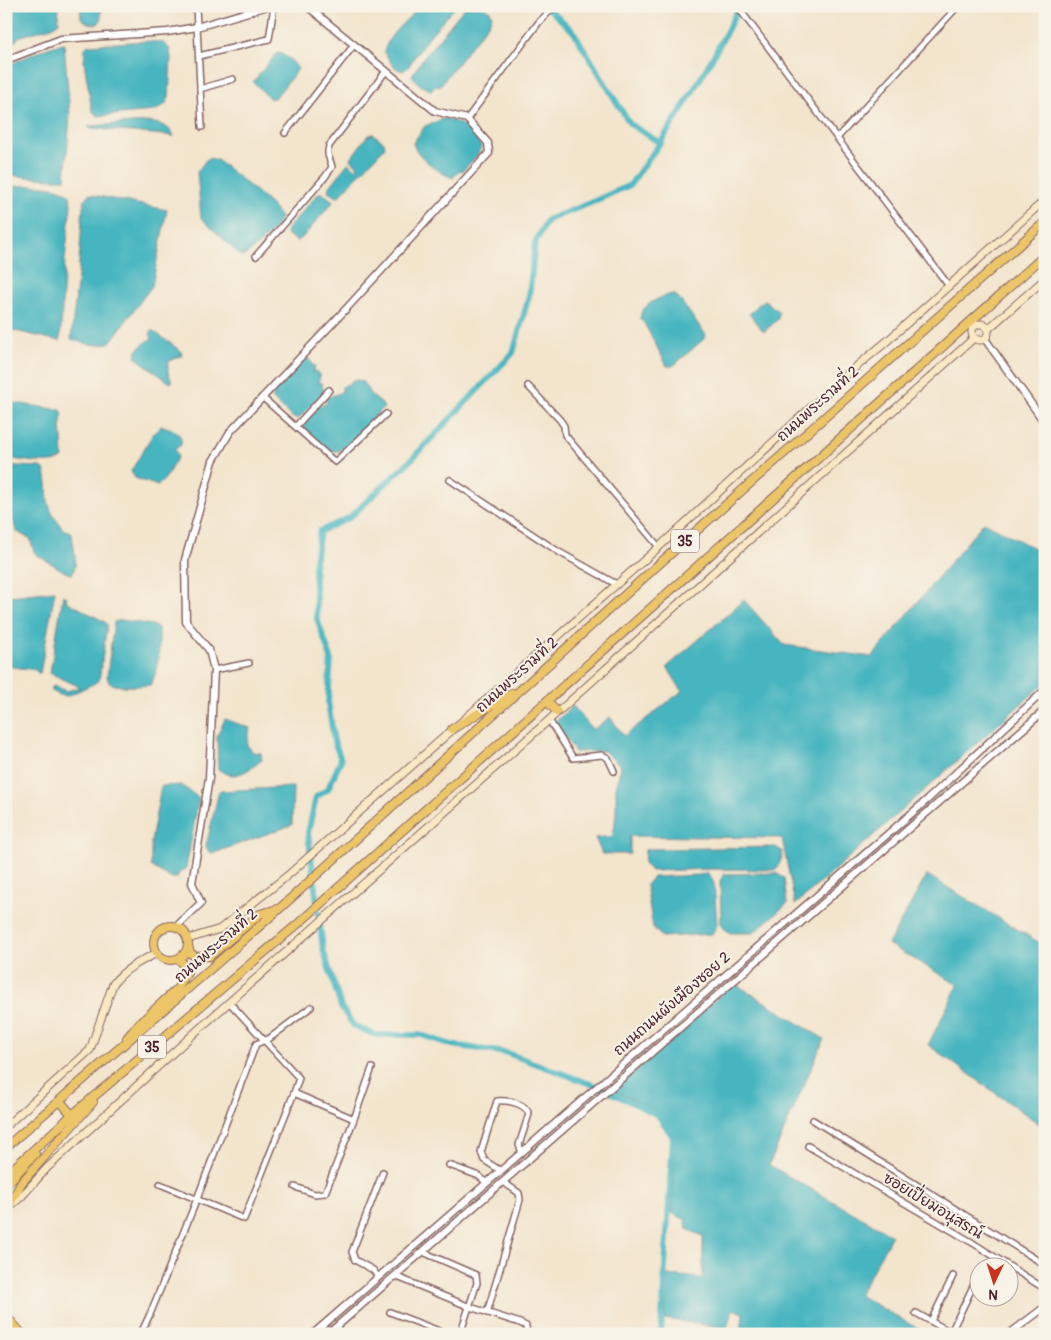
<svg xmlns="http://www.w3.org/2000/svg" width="1051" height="1340" viewBox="0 0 1051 1340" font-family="Pangolin,'Playpen Sans Thai',sans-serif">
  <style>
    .water { fill: #46b5c0; stroke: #486a76 }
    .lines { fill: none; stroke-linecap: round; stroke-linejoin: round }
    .canal { stroke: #46b5c0; stroke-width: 6 }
    .minor-casing { stroke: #856463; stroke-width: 8 }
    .tertiary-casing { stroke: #856463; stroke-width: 9 }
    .secondary-casing { stroke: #856463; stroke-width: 9 }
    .primary-casing { stroke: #856463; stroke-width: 10 }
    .trunk-casing { stroke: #856463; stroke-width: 10 }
    .minor { stroke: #fff; stroke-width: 5 }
    .tertiary { stroke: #fff; stroke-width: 6 }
    .secondary { stroke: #f8e8c3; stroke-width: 7 }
    .primary { stroke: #edc569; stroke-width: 8 }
    .trunk { stroke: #edc569; stroke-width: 8 }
    .labels { text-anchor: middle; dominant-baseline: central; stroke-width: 4; stroke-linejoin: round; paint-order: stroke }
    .shield { fill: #f7f3e8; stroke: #7e5f64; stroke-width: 1 }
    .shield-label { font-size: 14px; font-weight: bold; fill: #4a1f2b }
    .street-label { font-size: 15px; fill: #4a1f2b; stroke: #f7f3e8 }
  </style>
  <rect width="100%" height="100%" fill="#f7f3e8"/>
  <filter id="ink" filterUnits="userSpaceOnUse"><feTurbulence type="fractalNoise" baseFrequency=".02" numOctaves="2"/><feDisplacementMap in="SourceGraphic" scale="10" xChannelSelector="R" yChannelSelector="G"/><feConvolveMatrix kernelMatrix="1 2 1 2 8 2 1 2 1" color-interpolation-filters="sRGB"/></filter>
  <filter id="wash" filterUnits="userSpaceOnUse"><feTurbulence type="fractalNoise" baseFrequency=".0096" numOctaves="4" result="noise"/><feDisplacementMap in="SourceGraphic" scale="20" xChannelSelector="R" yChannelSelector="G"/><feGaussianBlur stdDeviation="1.12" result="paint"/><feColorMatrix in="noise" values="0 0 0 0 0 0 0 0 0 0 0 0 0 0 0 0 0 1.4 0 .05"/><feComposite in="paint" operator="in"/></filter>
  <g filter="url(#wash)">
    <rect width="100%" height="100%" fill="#f3e4cc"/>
    <!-- water -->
    <g class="water">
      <path d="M6 6H58L59 22 52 27 18 37 16 41 6 42Z"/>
      <path d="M80 6H101V20L98 24C91 24 87 24 81 18Z"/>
      <path d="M421 6H456L427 39 408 67 403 71C392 69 390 60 384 52 388 34 408 19 421 6Z"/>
      <path d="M483 6 490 11 492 16 489 23 439 87 435 86 431 90C422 87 417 84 412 75L424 57 465 7Z"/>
      <path d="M145 41 162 42 169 48 171 57 169 97 166 104 155 111 98 116 92 111 91 105 84 62 85 48 88 45Z"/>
      <path d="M63 43H64L70 115 65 179H51L6 175V66L42 50Z"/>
      <path d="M277 53C287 55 293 61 298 69L276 97 270 99 253 82Z"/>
      <path d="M445 118C460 122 475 131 481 147L478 154 463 171 460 170 453 178C440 174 416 156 413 143L425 126Z"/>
      <path d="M147 122C158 123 169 125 174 136L89 128V126Z"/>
      <path d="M373 134 384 142 385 147 339 196 336 197 328 191 329 188 348 163 356 169 358 166 351 160V158L367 136Z"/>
      <path d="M210 158 217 160C227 168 281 209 280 218 278 229 252 251 242 257L201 218 197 172 206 160Z"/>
      <path d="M16 186C34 186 56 183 70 195L71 205 65 259 60 341 6 329V203L11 190Z"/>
      <path d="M319 193H322L332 200 333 202 302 238 297 241 286 234 287 229Z"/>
      <path d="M89 194 167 210 152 286 111 341C101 349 82 343 71 339L78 276 83 207 84 200Z"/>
      <path d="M673 294 678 297 706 335 704 339 673 366H667L644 323 640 319C640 305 661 296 673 294Z"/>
      <path d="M765 300 779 312 778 319 764 332 749 314 758 305Z"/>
      <path d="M152 330 181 351 182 356 177 357 168 362V372L172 382 170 383 135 357C137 346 145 344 153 337L150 335Z"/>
      <path d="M308 358 315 367 313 372H317L320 376 318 383H322L324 393 298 419 291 417 273 399V392L303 360Z"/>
      <path d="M356 380 362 381 371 395 382 404 384 408 376 414 377 419 344 448H341V451H329L309 434H304L302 426 318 405H322L327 403V401L323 399C329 395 336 396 342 391V387Z"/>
      <path d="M15 403 61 410 63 414 61 420 63 457C56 467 23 460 11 459L9 456 7 409 10 405Z"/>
      <path d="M161 426C171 427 184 434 181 445L175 449 178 456 165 479 158 486 135 478 131 471 153 434Z"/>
      <path d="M8 462 16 466 41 467 44 469C51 489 42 502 58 522 62 527 62 531 70 531L72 534C73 546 79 565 72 574L67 573 37 555 34 552 30 538 24 536 16 531 6 495V467Z"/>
      <path d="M984 522 1045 554V683L795 905 782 838 630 836V854H602L595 838 613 836 616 815V787L621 766 604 751 575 752 555 722 573 706 593 730 610 717 624 736 682 691 667 667 744 600 784 645 872 657Z"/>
      <path d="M55 591 40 673H38L36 670 6 666V612L9 596Z"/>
      <path d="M63 595 67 597 66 601 105 622 107 625 99 681 68 696 60 695 50 690 53 686 67 691 80 687 50 673Z"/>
      <path d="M122 620 152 625 158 628C161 640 158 676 150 685 137 686 121 688 109 683L107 676 114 622Z"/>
      <path d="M225 719 250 728 247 745 253 752 261 753 262 760C247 771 235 782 218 769L217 736Z"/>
      <path d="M181 785 199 798 186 868 179 873 177 878H170L151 866V842L161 786Z"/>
      <path d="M293 787 292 825 214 853 209 852 206 846 219 791Z"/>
      <path d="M776 847 782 851V858L776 870 711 869 651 871 644 863 645 850 650 849Z"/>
      <path d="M707 872 714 883 717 925 712 934 662 937 653 928 646 885 653 877 700 875Z"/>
      <path d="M776 873 784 878 787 904 753 933H730L721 926 720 881 724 874Z"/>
      <path d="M927 875 1045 946V1128L928 1045 958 985 888 944Z"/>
      <path d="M734 983 824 1039 769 1165 892 1235 859 1295 927 1334H741L743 1313 733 1309 727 1328 665 1319 667 1275 703 1278V1236L687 1229 686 1220 672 1213 675 1137 658 1112 614 1090Z"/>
    </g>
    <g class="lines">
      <!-- canal -->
      <g class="canal">
        <path d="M546 6 573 31 630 124 660 143C689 99 717 54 739 6"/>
        <path d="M660 143 630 185 588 204 547 220 535 243 529 296 513 353 409 462 349 518 320 531 314 567 317 619 331 658 328 702 334 741 341 760 328 789 316 797 308 833 323 949 341 1007 354 1026 376 1035H421L452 1045 507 1053 604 1089 658 1115 673 1137 661 1334"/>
      </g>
    </g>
  </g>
  <g filter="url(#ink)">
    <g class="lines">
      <defs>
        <g id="minor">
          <path d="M196 6 202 127"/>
          <path d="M737 6 949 286"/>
          <path d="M199 56 269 39 274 6"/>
          <path d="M200 89 233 79"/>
          <path d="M467 119 539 22 555 6"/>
          <path d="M285 133 354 45"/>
          <path d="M837 138 958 6"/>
          <path d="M256 256 325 177 332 167C330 158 326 156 329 146L386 71"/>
          <path d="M528 386 560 420 564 426 565 435 659 547"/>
          <path d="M262 397 335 462 386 414"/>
          <path d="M296 426 329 390"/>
          <path d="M450 480 559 552 616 584"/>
          <path d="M214 670 249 663"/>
          <path d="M549 720 573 758 602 755 608 758 614 771"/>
          <path d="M294 1093 354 1119"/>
          <path d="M813 1120 1045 1265"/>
          <path d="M808 1146 973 1243 1045 1289"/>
          <path d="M449 1165 479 1176 487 1183"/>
          <path d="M501 1171 484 1160 481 1152 497 1101C508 1100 525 1103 529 1114L519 1145 522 1152"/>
          <path d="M160 1184 244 1219 294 1093 299 1078 229 1002"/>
          <path d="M295 1187 315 1194 325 1193 354 1119 372 1068"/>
          <path d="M423 1252 476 1275 477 1283 460 1334"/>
          <path d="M395 1276 470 1307 520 1323 526 1326 527 1334"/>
          <path d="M378 1277 373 1270 355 1260 352 1252 383 1172"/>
          <path d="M390 1312 447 1334"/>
          <path d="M487 1313 520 1200 519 1193 503 1182"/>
          <path d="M916 1313 954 1334"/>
          <path d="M931 1321 953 1276"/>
          <path d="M951 1332 977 1278"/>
          <path d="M138 1334 143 1329 151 1312 197 1199 256 1044 270 1038 311 1007"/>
        </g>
        <g id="tertiary">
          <path d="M6 60 61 39 167 32 197 27 268 6"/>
          <path d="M985 339 1045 423"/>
          <path d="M176 927 201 903 192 883 209 778 214 670 209 650 186 622 185 560 213 461 230 432 346 309 489 153 488 143 467 119 435 111 307 6"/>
          <path d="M313 1334 927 800 1045 690"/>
          <path d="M328 1334 1045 710"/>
          <path d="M1009 1334 1045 1307"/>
        </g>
        <g id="secondary">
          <circle cx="980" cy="332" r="8"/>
          <path d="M988 329 1045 279"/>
          <path d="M188 939 220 929 287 876 659 547 845 376 886 342 1045 200"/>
          <path d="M6 1126 90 1050 113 984C124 969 141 961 157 953"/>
          <path d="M9 1207 22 1196 47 1168 200 1028 549 720 974 338"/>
        </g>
        <path id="primary" d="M6 1316 22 1334"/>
        <g id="trunk">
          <path d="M1044 200 1045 201"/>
          <path d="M547 701 557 712"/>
          <path d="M452 729 512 693"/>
          <circle cx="171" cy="943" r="17"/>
          <path d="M188 945 190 953 196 957 210 956 260 914 278 909"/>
          <path d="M127 1038 137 1026 177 989 187 973 186 966 178 959"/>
          <path d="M60 1101 72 1115 69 1118"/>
          <path d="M6 1147 279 909 659 564 1045 222"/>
          <path d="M6 1175 72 1115 299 923 1045 255"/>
          <path d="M6 1185 35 1154"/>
          <path d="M6 1211 22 1182 93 1102"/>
          <path d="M6 1332 8 1334"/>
        </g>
      </defs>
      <!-- minor casing -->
      <use href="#minor" class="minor-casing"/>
      <!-- tertiary casing -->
      <use href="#tertiary" class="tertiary-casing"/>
      <!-- secondary casing -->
      <use href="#secondary" class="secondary-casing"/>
      <!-- primary casing -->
      <use href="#primary" class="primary-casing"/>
      <!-- trunk casing -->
      <use href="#trunk" class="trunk-casing"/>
      <!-- minor -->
      <use href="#minor" class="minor"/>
      <!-- tertiary -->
      <use href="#tertiary" class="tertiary"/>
      <!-- secondary -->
      <use href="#secondary" class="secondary"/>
      <!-- primary -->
      <use href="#primary" class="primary"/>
      <!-- trunk -->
      <use href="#trunk" class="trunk"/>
    </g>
  </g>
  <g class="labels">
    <!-- shield labels -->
    <g class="shield">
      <rect x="671" y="529.5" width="28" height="23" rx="4"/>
      <rect x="138" y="1035.5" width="28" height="23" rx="4"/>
    </g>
    <g class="shield-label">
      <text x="685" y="541">35</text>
      <text x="152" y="1047">35</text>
    </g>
    <!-- street labels -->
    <g class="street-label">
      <text transform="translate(818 404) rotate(-42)">ถนนพระรามที่ 2</text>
      <text transform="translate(517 675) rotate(-42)">ถนนพระรามที่ 2</text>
      <text transform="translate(216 946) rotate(-41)">ถนนพระรามที่ 2</text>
      <text transform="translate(672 1004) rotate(-41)">ถนนถนนผังเมืองซอย 2</text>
      <text transform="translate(933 1206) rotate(31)">ซอยเปี่ยมอนุสรณ์</text>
    </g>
  </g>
  <!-- margin -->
  <rect width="1051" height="1340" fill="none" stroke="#f7f3e8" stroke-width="25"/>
  <!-- north arrow -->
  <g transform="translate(994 1282) rotate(184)"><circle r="24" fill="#f7f3e8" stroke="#b29e9c"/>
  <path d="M0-4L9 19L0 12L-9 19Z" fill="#c8321e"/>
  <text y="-8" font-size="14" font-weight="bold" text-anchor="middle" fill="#4a1f2b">N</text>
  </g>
</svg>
